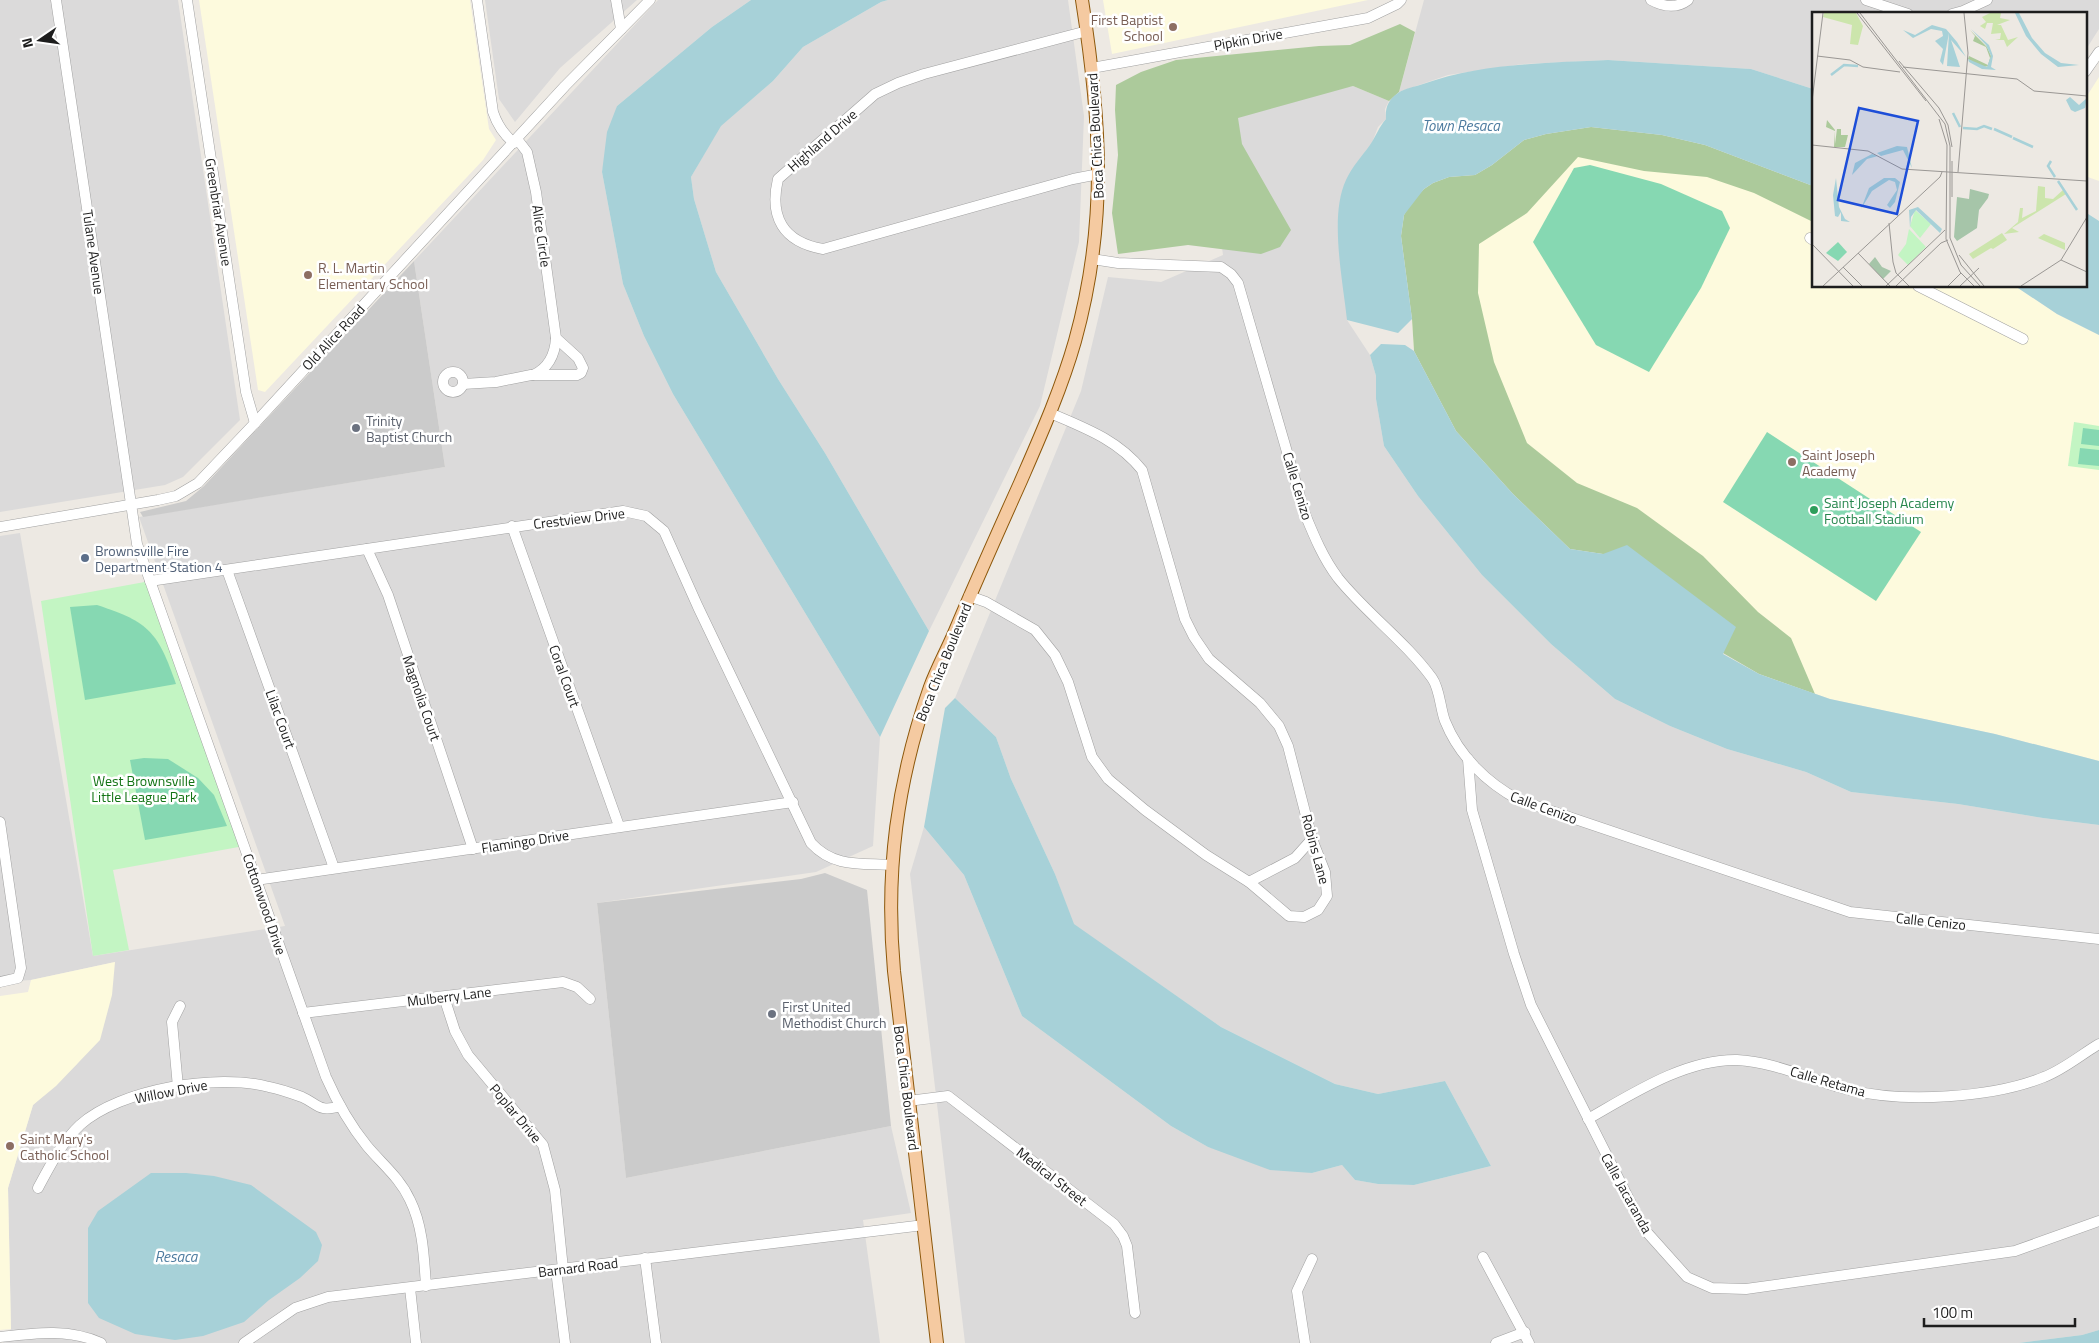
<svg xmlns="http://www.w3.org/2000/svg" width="2099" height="1343" viewBox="0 0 2099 1343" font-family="'Titillium Web',sans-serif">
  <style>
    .residential { fill: #dbdada }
    .education { fill: #fdfadd }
    .religious { fill: #cbcbcb }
    .forest { fill: #acca9b }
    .park { fill: #c3f5c3 }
    .pitch { fill: #86d8b2 }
    .water { fill: #a7d1d8 }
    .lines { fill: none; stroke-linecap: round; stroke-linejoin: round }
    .minor-casing { stroke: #a1a1a1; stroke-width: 11 }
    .major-casing { stroke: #8c570a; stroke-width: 14 }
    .minor { stroke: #fff; stroke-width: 10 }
    .major { stroke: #f5caa1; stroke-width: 12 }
    .education-dot { fill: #8d6e63; stroke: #fff; stroke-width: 2 }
    .worship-dot { fill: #6b7280; stroke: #fff; stroke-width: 2 }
    .leisure-dot { fill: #2e9e5b; stroke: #fff; stroke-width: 2 }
    .service-dot { fill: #5c6f8a; stroke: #fff; stroke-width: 2 }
    .labels { text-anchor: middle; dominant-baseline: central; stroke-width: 5; stroke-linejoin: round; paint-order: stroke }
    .education-label { font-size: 14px; fill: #785e54; stroke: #fff; text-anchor: start }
    .street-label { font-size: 14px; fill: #1d1d1d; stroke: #fff }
    .worship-label { font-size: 14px; fill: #5b616d; stroke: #fff; text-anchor: start }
    .leisure-label { font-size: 14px; fill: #27864d; stroke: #fff; text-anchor: start }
    .service-label { font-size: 14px; fill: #4e5e75; stroke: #fff; text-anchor: start }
    .park-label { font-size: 14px; fill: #137314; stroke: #fff }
    .water-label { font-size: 15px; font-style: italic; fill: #4d7b9f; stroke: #fff }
    .inset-river { fill: none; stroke: #a7d1d8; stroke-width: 2.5 }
    .inset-road { fill: none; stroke: #9a9794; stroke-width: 1 }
    .view { fill: #1d4ed8; fill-opacity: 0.15; stroke: #1d4ed8; stroke-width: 2.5 }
    .inset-edge { fill: none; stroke: #1d1d1d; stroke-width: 2.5 }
  </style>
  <rect width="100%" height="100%" fill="#ede9e3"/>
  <!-- residential -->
  <g class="residential">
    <path d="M0 0H178L240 420 183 477 165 485 0 512Z"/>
    <path d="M485 0H637L560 68 515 122 499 99Z"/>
    <path d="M658 0H751L712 27 617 106 602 172 623 284 644 336 673 394 880 737 873 846 816 872 597 903 626 1178 891 1126 911 1213 863 1220 880 1343H3L11 1329 8 1188 33 1105 77 1064 115 962 31 980 0 982V536L20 533 93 956 285 926 139 517 445 467 414 261Z"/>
    <path d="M888 0H1068L1084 116 1079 242 1040 406 929 631 825 453 778 379 716 272 694 199 691 177 720 126 773 81 803 47 881 2Z"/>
    <path d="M1424 0H2099V29L2085 51V14H1813V89L1751 69 1608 60 1523 64 1448 75 1399 92Z"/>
    <path d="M1353 86 1389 101 1385 109 1386 119 1378 127 1373 140 1347 320 1370 355 1376 376V399L1384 446 1418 496 1482 575 1551 644 1615 699 1670 726 1727 749 1806 772 1851 792 1958 804 2043 818 2099 825V1330L2082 1335 2019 1343H965L910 874 924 827 964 875 1022 1016 1171 1126 1208 1147 1312 1173 1342 1165 1355 1180 1378 1184 1414 1185 1491 1166 1445 1081 1378 1094 1335 1084 1221 1027 1073 924 1055 874 1011 779 996 737 955 698 1081 391 1108 277 1161 282 1223 255 1204 113Z"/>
  </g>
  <!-- education -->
  <g class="education">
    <path d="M199 0H470L489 129 496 140 483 160 265 392 258 390Z"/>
    <path d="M1103 0H1368L1112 54Z"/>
    <path d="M2099 77V181L2085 176V99Z"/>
    <path d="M1524 140 1813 186V286H2015L2057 314 2099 335V761L1995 734 1830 699 1759 674 1736 627 1627 545 1414 351 1412 319Z"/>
    <path d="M115 962 112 995 100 1040 56 1086 33 1105 8 1188 11 1329 0 1330V996L28 992 31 980Z"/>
  </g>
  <!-- religious -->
  <g class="religious">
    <path d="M414 261 445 467 143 517 140 512 186 501 204 486Z"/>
    <path d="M825 873 867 890 891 1126 626 1178 597 903 801 879Z"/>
  </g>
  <!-- forest -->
  <g class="forest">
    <path d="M1400 24 1415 32 1399 92 1389 101 1353 86 1238 118 1242 144 1291 230 1280 247 1261 254 1188 245 1118 254 1112 213 1118 155 1115 110 1116 85 1141 72 1176 60 1319 46 1350 45Z"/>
    <path d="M1591 127 1662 135 1705 145 1813 186V222L1754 193 1707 177 1644 171 1578 157 1527 213 1479 244 1478 293 1494 362 1527 443 1577 483 1637 508 1703 556 1758 612 1791 638 1815 694 1759 674 1723 653 1603 554 1570 549 1513 494 1456 431 1414 351 1412 319 1401 236 1404 215 1410 204 1424 189 1433 183 1449 177 1475 175 1492 165 1524 140 1546 134Z"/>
  </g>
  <!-- park -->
  <g class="park">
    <path d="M2074 422 2099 426V470L2068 466Z"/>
    <path d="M150 581 244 846 113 870 129 950 93 956 41 601Z"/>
  </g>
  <!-- pitch -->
  <g class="pitch">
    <path d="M1590 165 1661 184 1722 211 1730 228 1701 288 1649 372 1596 345 1533 242 1574 168Z"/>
    <path d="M2083 428 2099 430V446L2081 444Z"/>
    <path d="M1767 432 1921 532 1876 601 1723 502Z"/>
    <path d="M2080 448 2099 450V466L2078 464Z"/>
    <path d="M97 605C150 622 158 633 176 684L85 700 70 607Z"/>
    <path d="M144 758 168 759 198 778 214 795 227 826 145 840 130 760Z"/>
  </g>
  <!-- water -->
  <g class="water">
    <path d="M751 0H888L881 2 803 47 773 81 721 126 691 177 694 199 716 272 778 379 825 453 929 631 880 737 673 394 644 336 623 284 602 172 607 132 617 106 712 27Z"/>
    <path d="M1608 60 1751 69 1813 89V186L1705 145 1662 135 1591 127 1546 134 1524 140 1492 165 1475 175 1449 177 1433 183 1424 189 1404 215 1401 236 1412 319 1398 333 1347 320C1343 281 1329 216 1346 180 1352 167 1362 156 1370 145 1376 136 1379 127 1386 119 1385 108 1388 100 1398 93 1405 88 1415 87 1423 84 1482 63 1546 63 1608 60Z"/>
    <path d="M2085 212 2099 221V335L2057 314 2015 286H2085Z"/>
    <path d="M1381 344 1405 345 1414 351 1456 431 1513 494 1570 549 1603 554 1627 545 1736 627 1723 654 1759 674 1830 699 1995 734 2099 761V825L2043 818 1958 804 1851 792 1806 772 1727 749 1670 726 1615 699 1551 644 1482 575 1418 496 1384 446 1376 399V376L1370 355Z"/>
    <path d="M955 698 996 737 1011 779 1055 874 1074 924 1221 1027 1335 1084 1378 1094 1445 1081 1491 1166 1414 1185 1378 1184 1355 1180 1342 1165 1312 1173 1270 1170 1208 1147 1171 1126 1022 1016 964 875 924 827 945 708Z"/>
    <path d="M151 1173H186L214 1176 251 1185 316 1232 322 1245 318 1261 300 1278 269 1300 244 1322 203 1336 175 1340 135 1334 99 1318 88 1303V1228L98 1211Z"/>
    <path d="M2099 1330V1343H2019L2082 1335Z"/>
  </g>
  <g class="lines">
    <defs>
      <g id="minor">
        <path d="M56 0 137 544 326 1077C337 1102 350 1125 367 1146 382 1164 400 1178 410 1200 423 1226 424 1257 426 1286"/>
        <path d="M187 0 246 392 255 423"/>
        <path d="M477 0 493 112C497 124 503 134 514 143"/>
        <path d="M616 0 621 29"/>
        <path d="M1651 0C1664 7 1676 9 1688 0"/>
        <path d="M1866 0 1908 14"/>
        <path d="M1952 14 1963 11 1987 0"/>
        <path d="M1087 31 924 74 898 83 875 94 778 179C769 217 783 242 823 249L1073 179 1099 174"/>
        <path d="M1092 68 1368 18 1397 4 1401 0"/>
        <path d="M2085 72 2099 52"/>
        <path d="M1810 238 1813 240"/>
        <path d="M1092 259 1118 263 1221 267 1231 274 1238 283 1305 514C1314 536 1323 558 1338 578 1366 613 1405 641 1432 678 1440 689 1440 708 1445 721 1459 756 1487 783 1519 800L1850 912 2099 939"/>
        <path d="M1918 286 2023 339"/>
        <circle cx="453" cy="382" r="10"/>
        <path d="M533 375C549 368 555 354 556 338"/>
        <path d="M463 384 496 382 531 375H577L581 373 583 368 578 358 556 338 536 192 527 152 517 139"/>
        <path d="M512 526 619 826"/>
        <path d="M0 527 158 500 176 496 198 483 255 423 565 86 650 0"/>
        <path d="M367 549 388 595 473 849"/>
        <path d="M227 570 334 868"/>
        <path d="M150 581 623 511 646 516 664 531 698 607 811 843C834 868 861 863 892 865"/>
        <path d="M969 596 986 602 1035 630 1055 655 1068 682 1092 757 1108 779 1145 810 1206 855 1249 882 1289 916 1304 917 1318 910 1327 896 1325 872 1312 839 1288 746 1279 726 1260 703 1209 659 1194 637 1185 619 1142 470C1118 440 1085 428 1050 413"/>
        <path d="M1468 759 1472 810 1514 954 1531 1005 1644 1229 1687 1277 1712 1288 1746 1289 2015 1251 2099 1221"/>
        <path d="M0 822 21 968 18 978 0 982"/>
        <path d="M256 880 793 802"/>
        <path d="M1249 882 1295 858 1312 839"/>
        <path d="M444 997 455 1031 468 1055 543 1145 555 1190 563 1269"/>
        <path d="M303 1013 563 982 577 987 590 999"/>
        <path d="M178 1087 172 1022 180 1006"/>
        <path d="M908 1101 948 1096 1114 1224 1123 1236 1127 1246 1135 1313"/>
        <path d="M1588 1119C1632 1094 1685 1059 1737 1060 1777 1062 1812 1081 1850 1090 1905 1103 1992 1098 2044 1077 2063 1070 2082 1054 2099 1044"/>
        <path d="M38 1188C50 1166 61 1143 80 1125 120 1089 218 1073 269 1087 280 1089 291 1093 302 1097 318 1104 319 1113 340 1106"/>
        <path d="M1483 1257 1529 1343"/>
        <path d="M645 1258 656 1343"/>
        <path d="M556 1270 565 1343"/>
        <path d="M410 1288 416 1343"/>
        <path d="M0 1337C34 1333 69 1328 101 1343"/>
        <path d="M244 1343 295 1308 328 1297 924 1225"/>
        <path d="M1305 1343 1297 1291 1312 1259"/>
        <path d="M1496 1343 1525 1332"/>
      </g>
      <path id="major" d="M937 1343 894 971C885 871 897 781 930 687 937 668 947 650 955 631 976 581 998 532 1020 483 1040 437 1061 390 1075 341 1108 222 1101 121 1082 0"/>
    </defs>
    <!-- minor casing -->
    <use href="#minor" class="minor-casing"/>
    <!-- major casing -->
    <use href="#major" class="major-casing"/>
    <!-- minor -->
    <use href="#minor" class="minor"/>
    <!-- major -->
    <use href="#major" class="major"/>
  </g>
  <!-- markers -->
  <g class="education-dot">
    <circle cx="1173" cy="27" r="5"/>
    <circle cx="308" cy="275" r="5"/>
    <circle cx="1792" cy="462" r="5"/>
    <circle cx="10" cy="1146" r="5"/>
  </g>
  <g class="worship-dot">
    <circle cx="356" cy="428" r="5"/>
    <circle cx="772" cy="1014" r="5"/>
  </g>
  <circle class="leisure-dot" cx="1814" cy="510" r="5"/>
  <circle class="service-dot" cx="85" cy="558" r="5"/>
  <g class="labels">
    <!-- education labels -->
    <g class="education-label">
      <text x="1163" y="19" text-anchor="end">First Baptist<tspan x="1163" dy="16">School</tspan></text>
      <text x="318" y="267">R. L. Martin<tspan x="318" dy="16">Elementary School</tspan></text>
      <text x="1802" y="454">Saint Joseph<tspan x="1802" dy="16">Academy</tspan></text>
      <text x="20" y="1138">Saint Mary's<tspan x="20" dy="16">Catholic School</tspan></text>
    </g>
    <!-- street labels -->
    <g class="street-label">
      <text transform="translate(1248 39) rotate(-10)">Pipkin Drive</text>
      <text transform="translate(1095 136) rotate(-93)">Boca Chica Boulevard</text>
      <text transform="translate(822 140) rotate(-41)">Highland Drive</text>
      <text transform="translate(219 212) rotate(81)">Greenbriar Avenue</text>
      <text transform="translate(542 236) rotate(82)">Alice Circle</text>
      <text transform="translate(94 252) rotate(82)">Tulane Avenue</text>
      <text transform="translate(333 337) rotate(-47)">Old Alice Road</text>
      <text transform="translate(1298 486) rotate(73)">Calle Cenizo</text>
      <text transform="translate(579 518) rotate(-7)">Crestview Drive</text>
      <text transform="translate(943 662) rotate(-68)">Boca Chica Boulevard</text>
      <text transform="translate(565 676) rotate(70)">Coral Court</text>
      <text transform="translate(422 698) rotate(71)">Magnolia Court</text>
      <text transform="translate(281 719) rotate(70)">Lilac Court</text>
      <text transform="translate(1544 807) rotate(20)">Calle Cenizo</text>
      <text transform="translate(525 841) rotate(-9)">Flamingo Drive</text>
      <text transform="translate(1316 849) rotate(75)">Robins Lane</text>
      <text transform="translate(265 904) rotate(71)">Cottonwood Drive</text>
      <text transform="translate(1931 921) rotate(6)">Calle Cenizo</text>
      <text transform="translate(449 996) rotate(-7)">Mulberry Lane</text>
      <text transform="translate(1828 1081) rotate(16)">Calle Retama</text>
      <text transform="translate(907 1088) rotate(83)">Boca Chica Boulevard</text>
      <text transform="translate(171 1091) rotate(-11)">Willow Drive</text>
      <text transform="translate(516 1113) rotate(50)">Poplar Drive</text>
      <text transform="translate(1052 1176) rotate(38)">Medical Street</text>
      <text transform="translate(1627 1193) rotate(61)">Calle Jacaranda</text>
      <text transform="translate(578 1267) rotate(-7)">Barnard Road</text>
    </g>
    <!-- worship labels -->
    <g class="worship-label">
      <text x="366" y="420">Trinity<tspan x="366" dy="16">Baptist Church</tspan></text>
      <text x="782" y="1006">First United<tspan x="782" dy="16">Methodist Church</tspan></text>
    </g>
    <!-- leisure labels -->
    <g class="leisure-label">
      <text x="1824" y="502">Saint Joseph Academy<tspan x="1824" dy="16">Football Stadium</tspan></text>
    </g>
    <!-- service labels -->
    <g class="service-label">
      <text x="95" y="550">Brownsville Fire<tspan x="95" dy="16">Department Station 4</tspan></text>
    </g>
    <!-- park labels -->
    <g class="park-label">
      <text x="144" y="780">West Brownsville<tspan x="144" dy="16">Little League Park</tspan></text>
    </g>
    <!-- water labels -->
    <g class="water-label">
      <text x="1461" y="125">Town Resaca</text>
      <text x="176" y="1256">Resaca</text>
    </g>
  </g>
  <!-- overview -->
  <g transform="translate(1812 12)">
    <rect width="275" height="275" fill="#ede9e3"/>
    <path d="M12 1H44L51 14 46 33 38 32 40 13 11 5ZM178 1H189L188 6 198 8 185 13H189L196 28 206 25 195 35 192 28H183L188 27 189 21 179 22 181 11H175L173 17 168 14 174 10 170 5ZM226 174 233 175V186L241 187 251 178 254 182 200 216 207 220 192 222 206 210 208 196H211L210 206 224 199ZM190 221 195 228 181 237 179 236 161 247 157 242ZM232 222 253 231V238L226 226Z" fill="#cce5ac"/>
    <path d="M158 18 175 35 179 44 178 54 170 55 156 47 157 44 176 53 178 46 174 35 161 29 163 24ZM15 108 23 118V132L25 117H29V123H36L33 135H22L23 119 14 115Z" fill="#acca9b"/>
    <path d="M158 177 177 182 176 186 167 198 165 216 145 229 142 225 145 185 157 187ZM63 245 70 255 79 259 71 267 57 252Z" fill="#a6c5a9"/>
    <path d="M103 198 119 212 108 226 98 214ZM97 217 114 235 96 253 86 243 94 232Z" fill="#c3f5c3"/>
    <path d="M26 230 35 240 26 249 14 241Z" fill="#86d8b2"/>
    <path d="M203 1H207L220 26 233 41 249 51 267 53 246 55 229 42 214 24ZM120 13 134 17 145 30 154 45 139 28 148 55 135 54 137 21 131 53 128 49 131 37 123 29 131 24 130 19 119 17 101 26 91 18 103 23ZM159 17 177 33 181 44 179 55 184 58 170 57 157 50 156 47 175 55 179 44 174 33ZM258 85 267 93 275 86 273 96 263 100 259 98 254 88ZM85 134 95 135 100 156 91 138 69 144 65 141ZM60 142 66 144 55 147 40 163 43 151ZM24 166 27 195 33 207 38 210 29 209V200L26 205 23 204 21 183ZM72 166H83L88 170 83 190 78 196 75 193 85 178 83 170 77 168 60 179 49 197 57 176ZM106 195 130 217 128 221 104 198 99 205 98 216 97 198Z" fill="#a7d1d8"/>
    <path class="inset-river" d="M19 63 32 53 46 54M141 101 148 115M151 116 165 117 172 114 180 117M182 117 200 125M201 126 221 135M239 149 236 154 243 165M246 169 265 198"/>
    <path class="inset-road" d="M45 1 114 89M48 1 133 112 138 134V226L149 253 168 274M5 44 38 48 51 55 88 60M87 49 127 96 136 113 140 135M91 55 205 67 222 79M222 79 275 84M0 89 11 1M127 107 135 133 134 227 148 260 162 274M0 133 56 139 90 157 275 169M146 160 156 41 152 1M140 185V149M77 211 81 250 84 261 97 274M0 232 41 274M46 241 78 274M147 243 172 274M249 248 275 260M31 255 50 274M11 274 128 165 130 160M74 274 133 218M84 274 129 231 136 228M136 274 149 261M148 274 167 256M209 274 249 248 275 205"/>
    <path class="view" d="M47 96 106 109 85 202 26 188Z"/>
    <rect width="275" height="275" class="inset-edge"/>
  </g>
  <!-- north arrow -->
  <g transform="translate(40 40) rotate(257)" stroke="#ffffff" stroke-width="4" paint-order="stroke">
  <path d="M0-4L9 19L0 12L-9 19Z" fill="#1d1d1d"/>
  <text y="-8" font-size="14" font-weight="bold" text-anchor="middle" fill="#1d1d1d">N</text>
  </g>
  <!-- scale -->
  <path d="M1924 1318v8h151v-8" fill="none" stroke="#1d1d1d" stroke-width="2.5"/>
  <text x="1932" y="1318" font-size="15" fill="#1d1d1d" stroke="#ffffff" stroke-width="4" paint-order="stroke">100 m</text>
</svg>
